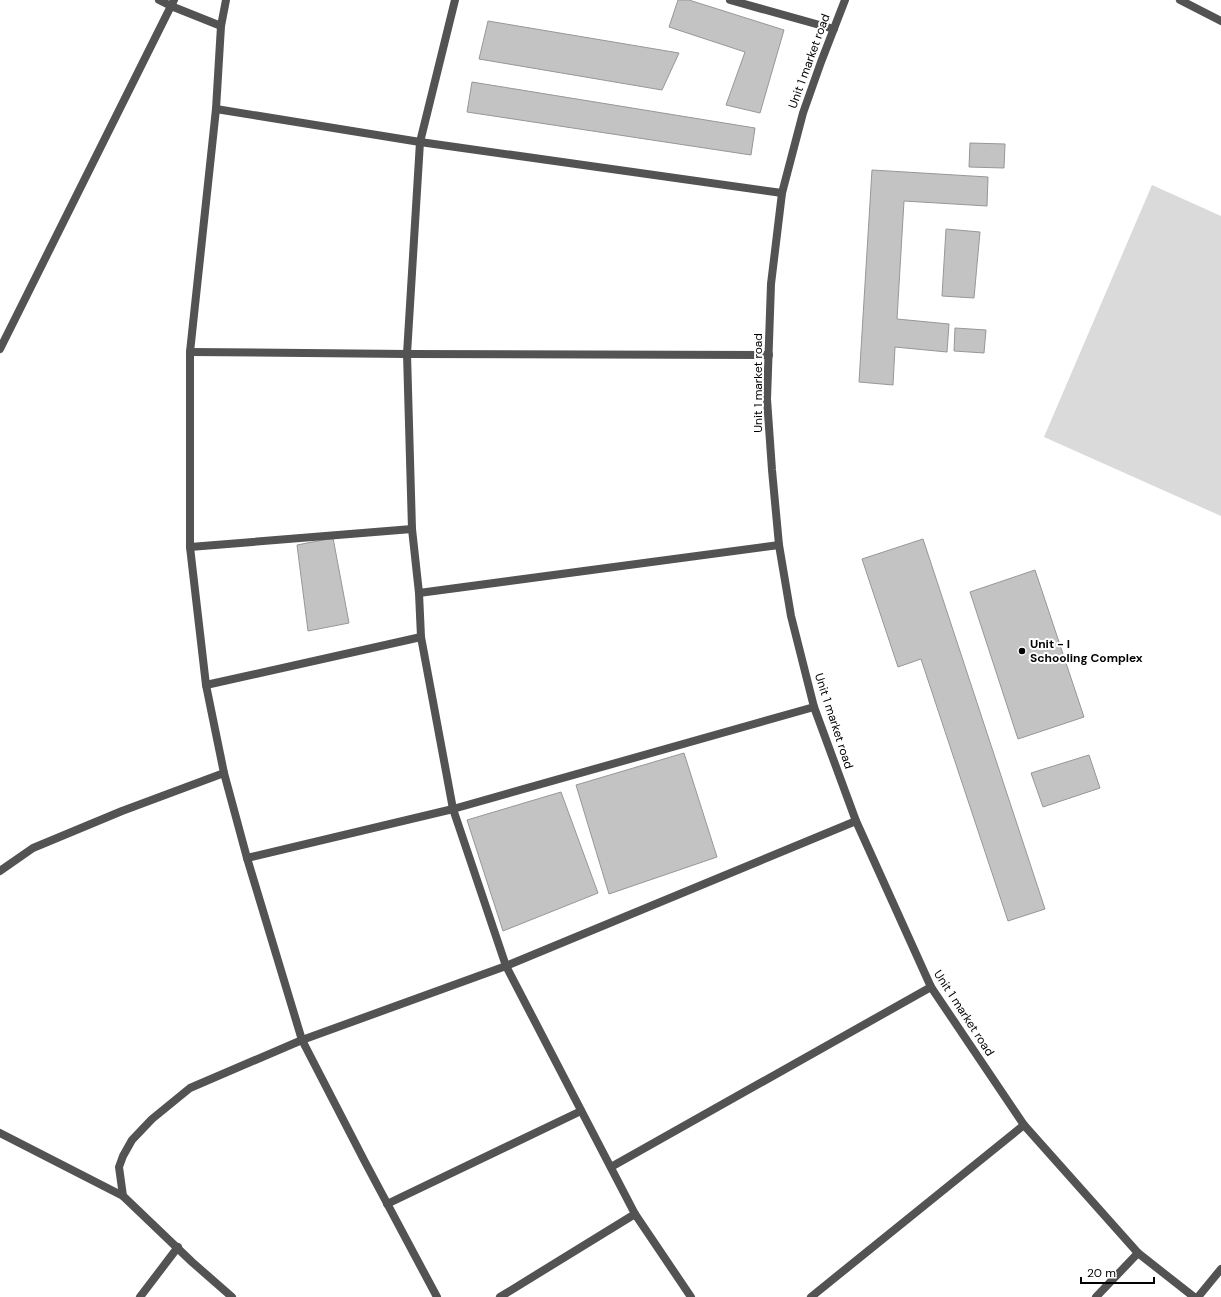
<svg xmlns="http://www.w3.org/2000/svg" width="1221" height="1297" viewBox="0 0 1221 1297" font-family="'DM Sans',sans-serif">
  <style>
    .green { fill: #dadada }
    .building { fill: #c3c3c3; stroke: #979797 }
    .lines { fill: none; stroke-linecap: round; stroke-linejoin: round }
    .lane { stroke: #535353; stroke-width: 8 }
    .street { stroke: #535353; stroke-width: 8 }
    .poi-dot { fill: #000; stroke: #fff; stroke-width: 1.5 }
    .labels { text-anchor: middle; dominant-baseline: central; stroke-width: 4; stroke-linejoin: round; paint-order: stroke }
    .street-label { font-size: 12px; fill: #000; stroke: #fff }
    .poi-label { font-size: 12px; font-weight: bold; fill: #000; stroke: #fff; text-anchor: start }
  </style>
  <rect width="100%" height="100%" fill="#fff"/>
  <!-- green -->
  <path class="green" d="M1152 185 1221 216V516L1044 437Z"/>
  <!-- building -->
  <g class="building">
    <path d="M678 0H689L784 30 760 113 726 105 745 52 669 27Z"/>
    <path d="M488 21 679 53 662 90 479 59Z"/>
    <path d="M472 82 755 128 751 155 467 112Z"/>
    <path d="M970 143 1005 144 1004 168 969 167Z"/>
    <path d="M872 170 988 177 987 206 904 201 897 319 949 324 947 352 895 347 893 385 859 382Z"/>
    <path d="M946 229 980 232 974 298 942 296Z"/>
    <path d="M955 328 986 330 984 353 954 351Z"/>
    <path d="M333 538 349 623 308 631 297 545Z"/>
    <path d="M923 539 1045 909 1008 921 921 659 898 667 862 559Z"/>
    <path d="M1035 570 1084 717 1018 739 970 592Z"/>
    <path d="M684 753 717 857 609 894 576 785Z"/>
    <path d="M1089 755 1100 788 1043 807 1031 773Z"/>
    <path d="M561 792 598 893 503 931 467 820Z"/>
  </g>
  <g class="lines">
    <!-- lane -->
    <g class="lane">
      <path d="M0 871 33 848 122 811 224 773"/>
      <path d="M0 1133 123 1196"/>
      <path d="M140 1297 178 1247"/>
      <path d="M232 1297 192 1262 123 1196 119 1167 123 1156 132 1140 152 1119 190 1088 302 1040"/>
      <path d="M1198 1297 1221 1269"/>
    </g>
    <!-- street -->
    <g class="street">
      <path d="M159 0 171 6 221 26"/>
      <path d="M226 0 221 26 216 109 190 352V547L206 685 224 773 247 858 302 1040 365 1162 437 1297"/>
      <path d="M455 0 420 142 407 354 412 529 419 593 421 637 453 809 506 966 635 1214 691 1297"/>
      <path d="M730 0 834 29"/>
      <path d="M845 0 821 62 803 113 782 193 771 284 767 399 772 470 779 545 791 616 814 707 856 821 931 987 1024 1125 1138 1253 1194 1297"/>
      <path d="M1180 0 1221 21"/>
      <path d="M216 109 420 142 782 193"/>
      <path d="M0 349 174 0"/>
      <path d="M190 352 407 354 769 355"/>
      <path d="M190 547 412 529"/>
      <path d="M419 593 779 545"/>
      <path d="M206 685 421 637"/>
      <path d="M247 858 453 809 814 707"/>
      <path d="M302 1040 506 966 856 821"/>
      <path d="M611 1167 931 987"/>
      <path d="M387 1204 581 1111"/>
      <path d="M500 1297 635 1214"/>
      <path d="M811 1297 1024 1125"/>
      <path d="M1096 1297 1138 1253"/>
    </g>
  </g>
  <!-- markers -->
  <circle class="poi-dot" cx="1022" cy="651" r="4"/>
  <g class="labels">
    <!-- street labels -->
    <g class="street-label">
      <text transform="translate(809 61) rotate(-70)">Unit 1 market road</text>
      <text transform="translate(758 383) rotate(-90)">Unit 1 market road</text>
      <text transform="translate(834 721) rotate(72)">Unit 1 market road</text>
      <text transform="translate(964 1013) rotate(57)">Unit 1 market road</text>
    </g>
    <!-- poi labels -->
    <g class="poi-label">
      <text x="1030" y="644">Unit - I<tspan x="1030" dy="14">Schooling Complex</tspan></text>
    </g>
  </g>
  <!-- scale -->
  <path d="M1081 1277v6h73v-6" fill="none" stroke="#000000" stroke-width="2"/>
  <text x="1087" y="1277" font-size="12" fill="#000000" stroke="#ffffff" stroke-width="3" paint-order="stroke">20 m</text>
</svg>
